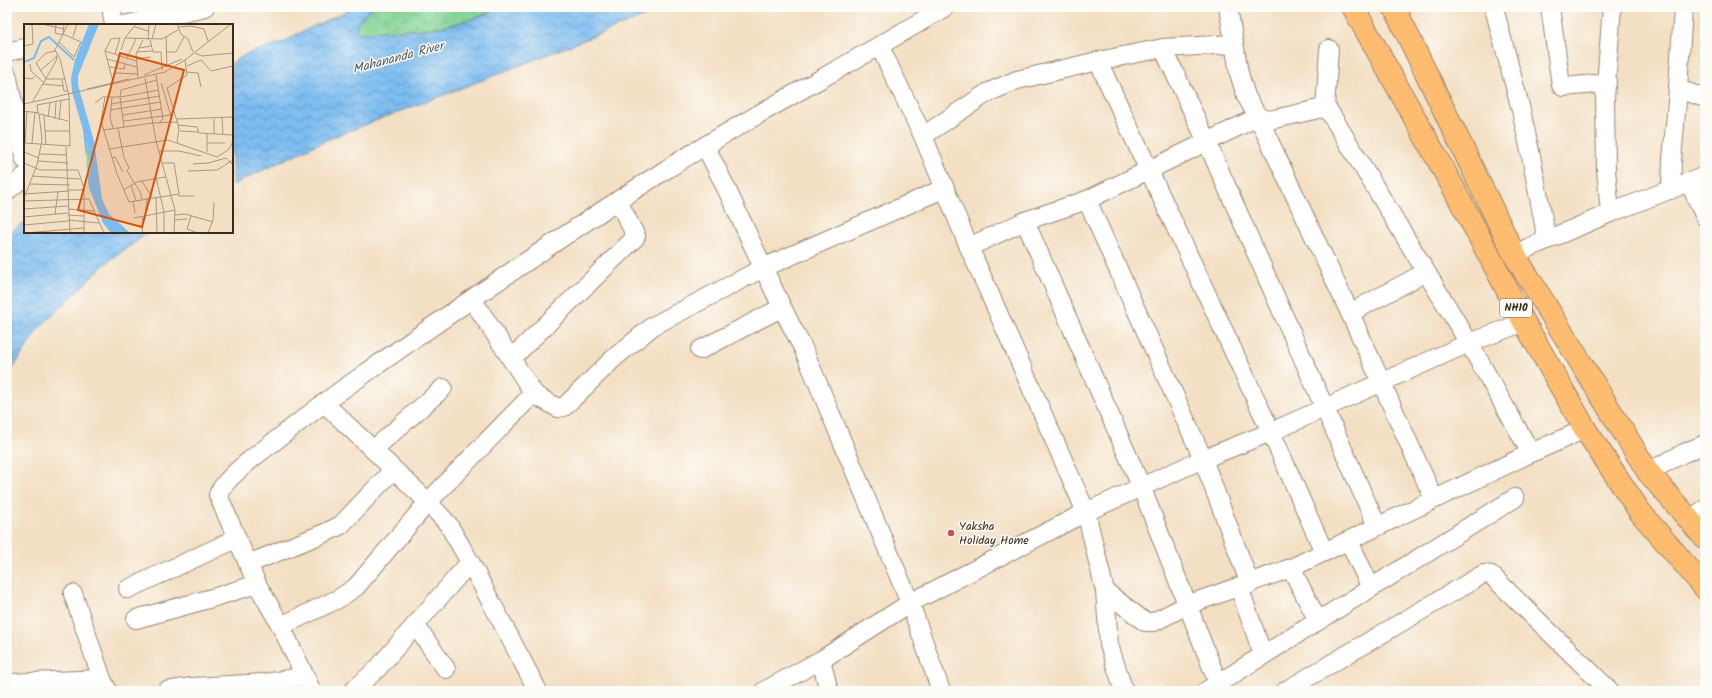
<svg xmlns="http://www.w3.org/2000/svg" width="1712" height="698" viewBox="0 0 1712 698" font-family="Kalam,sans-serif">
  <style>
    .wetland { fill: url(#wetland-marsh); stroke: #5e7f5a }
    .water { fill: url(#water-waves); stroke: #5b7387 }
    .lines { fill: none; stroke-linecap: round; stroke-linejoin: round }
    .minor-casing { stroke: #978470; stroke-width: 20 }
    .highway-casing { stroke: #978470; stroke-width: 24 }
    .minor { stroke: #fff; stroke-width: 18 }
    .highway { stroke: #febc70; stroke-width: 22 }
    .poi-dot { fill: #d1495b; stroke: #fdfcf7; stroke-width: 1.5 }
    .labels { text-anchor: middle; dominant-baseline: central; stroke-width: 3; stroke-linejoin: round; paint-order: stroke }
    .shield { fill: #fdfcf7; stroke: #75695f; stroke-width: 1 }
    .shield-label { font-size: 11px; font-weight: bold; fill: #3b2a1e }
    .poi-label { font-size: 12px; fill: #3b2a1e; stroke: #fdfcf7; text-anchor: start }
    .water-label { font-size: 13px; font-style: italic; fill: #515d68; stroke: #fdfcf7 }
    .inset-river { fill: none; stroke: #7bbcf0; stroke-width: 2 }
    .inset-road { fill: none; stroke: #a99781; stroke-width: 1 }
    .view { fill: #d7540e; fill-opacity: 0.15; stroke: #d7540e; stroke-width: 2 }
    .inset-edge { fill: none; stroke: #3b2a1e; stroke-width: 2 }
  </style>
  <defs>
    <pattern id="wetland-marsh" width="20" height="14" patternUnits="userSpaceOnUse"><rect width="20" height="14" fill="#82d495"/><path d="M1 5h8M5 5V1M11 12h8M15 12V8" fill="none" stroke="#71b680"/></pattern>
    <pattern id="water-waves" width="16" height="10" patternUnits="userSpaceOnUse"><rect width="16" height="10" fill="#7bbcf0"/><path d="M0 5q4-4 8 0t8 0" fill="none" stroke="#6699c2"/></pattern>
  </defs>
  <rect width="100%" height="100%" fill="#fdfcf7"/>
  <filter id="ink" filterUnits="userSpaceOnUse"><feTurbulence type="fractalNoise" baseFrequency=".025" numOctaves="2"/><feDisplacementMap in="SourceGraphic" scale="8" xChannelSelector="R" yChannelSelector="G"/><feConvolveMatrix kernelMatrix="1 2 1 2 8 2 1 2 1" color-interpolation-filters="sRGB"/></filter>
  <filter id="wash" filterUnits="userSpaceOnUse"><feTurbulence type="fractalNoise" baseFrequency=".012" numOctaves="4" result="noise"/><feDisplacementMap in="SourceGraphic" scale="16" xChannelSelector="R" yChannelSelector="G"/><feGaussianBlur stdDeviation="0.9" result="paint"/><feColorMatrix in="noise" values="0 0 0 0 0 0 0 0 0 0 0 0 0 0 0 0 0 1.4 0 .05"/><feComposite in="paint" operator="in"/></filter>
  <g filter="url(#wash)">
    <rect width="100%" height="100%" fill="#f3dfc3"/>
    <!-- wetland -->
    <path class="wetland" d="M374 7H502C478 18 451 27 425 29 403 31 382 30 360 33L355 28C359 19 366 13 374 7Z"/>
    <!-- water -->
    <g class="water">
      <path d="M355 7H374C366 13 359 19 355 28L360 33C382 30 403 31 425 29 451 27 478 18 502 7H668L462 88 328 139 232 185V63L246 54 284 42 297 34Z"/>
      <path d="M25 221V232H149L105 264 38 329 7 378V235Z"/>
    </g>
  </g>
  <g filter="url(#ink)">
    <g class="lines">
      <defs>
        <g id="minor">
          <path d="M111 7 114 25"/>
          <path d="M1228 7 1239 73 1246 96 1258 117 1270 120 1323 108 1329 111 1469 343 1531 453"/>
          <path d="M1550 7 1561 85 1563 87 1607 83"/>
          <path d="M1494 8 1521 110 1531 156 1547 240"/>
          <path d="M124 25 205 7"/>
          <path d="M880 47 923 136 969 247 1086 512 1105 591 1109 645 1124 691"/>
          <path d="M1163 48 1206 140 1377 526"/>
          <path d="M7 52 25 48"/>
          <path d="M1098 61 1271 432 1324 552"/>
          <path d="M7 74 25 160"/>
          <path d="M1678 89 1705 98"/>
          <path d="M1325 109 1329 49"/>
          <path d="M923 136 987 93 1017 80 1098 61 1163 48 1234 44"/>
          <path d="M705 146C740 212 767 282 803 348L910 603 941 691"/>
          <path d="M1689 182 1705 217"/>
          <path d="M1671 190 1672 160 1678 89 1683 7"/>
          <path d="M7 191 25 176"/>
          <path d="M1087 200 1203 459 1250 584"/>
          <path d="M1610 213 1606 170 1605 98 1612 7"/>
          <path d="M1025 221 1141 486 1218 683"/>
          <path d="M969 247 1025 221 1087 200 1258 117 1350 313 1434 499"/>
          <path d="M1514 254 1610 213 1705 176"/>
          <path d="M472 299 535 395"/>
          <path d="M1350 313 1426 272"/>
          <path d="M700 350 781 308"/>
          <path d="M511 359 635 238 636 236 618 201"/>
          <path d="M324 403 428 502 448 524 470 562 538 691"/>
          <path d="M373 450 443 388"/>
          <path d="M1648 472 1684 453 1705 444"/>
          <path d="M1689 520 1705 509"/>
          <path d="M1349 541 1371 588"/>
          <path d="M248 564 327 532 341 525 393 470"/>
          <path d="M1291 568 1318 621"/>
          <path d="M1239 587 1263 655"/>
          <path d="M128 589 236 539"/>
          <path d="M1105 591 1145 622H1154L1187 605 1291 568 1531 453 1585 429"/>
          <path d="M73 594 102 679 108 691"/>
          <path d="M136 619 212 598 257 584"/>
          <path d="M281 626 338 599 356 587 428 502 531 396 535 395 558 408 564 407 614 358 653 326 763 268 945 188"/>
          <path d="M416 626 446 669"/>
          <path d="M821 660 829 691"/>
          <path d="M7 683 102 679"/>
          <path d="M166 691 192 687 264 683 305 676"/>
          <path d="M312 691 281 626 257 584 218 495C225 477 259 453 275 441 302 420 328 399 356 380 458 308 561 236 667 169 757 112 853 63 945 7"/>
          <path d="M353 691 377 669 470 562"/>
          <path d="M764 691 821 660 910 603 1086 512 1203 459 1271 432 1469 343 1524 322"/>
          <path d="M1206 691 1515 498"/>
          <path d="M1285 691 1480 576 1484 574 1491 575 1610 691"/>
        </g>
        <g id="highway">
          <path d="M1353 7 1453 187 1524 322 1585 429 1640 512 1705 588"/>
          <path d="M1394 7 1514 254 1648 472 1705 538"/>
        </g>
      </defs>
      <!-- minor casing -->
      <use href="#minor" class="minor-casing"/>
      <!-- highway casing -->
      <use href="#highway" class="highway-casing"/>
      <!-- minor -->
      <use href="#minor" class="minor"/>
      <!-- highway -->
      <use href="#highway" class="highway"/>
    </g>
  </g>
  <!-- markers -->
  <circle class="poi-dot" cx="951" cy="533" r="4"/>
  <g class="labels">
    <!-- shield labels -->
    <rect class="shield" x="1500" y="299" width="32" height="18" rx="3"/>
    <g class="shield-label">
      <text x="1516" y="308">NH10</text>
    </g>
    <!-- poi labels -->
    <g class="poi-label">
      <text x="959" y="526">Yaksha<tspan x="959" dy="14">Holiday Home</tspan></text>
    </g>
    <!-- water labels -->
    <g class="water-label">
      <text transform="translate(398 58) rotate(-15)">Mahananda River</text>
    </g>
  </g>
  <!-- overview -->
  <g transform="translate(24 24)">
    <rect width="209" height="209" fill="#f3dfc3"/>
    <path d="M62 119 66 126 65 154 64 151Z" fill="#82d495"/>
    <path d="M65 0H75L54 52V61L70 117 78 175 85 190 106 209H87L79 199 65 164 59 106 48 68 47 54 51 36ZM63 118 67 142 65 154 62 133Z" fill="#7bbcf0" fill-rule="evenodd"/>
    <path class="inset-river" d="M0 38 10 34 17 17 25 13 50 36"/>
    <path class="inset-road" d="M18 0 40 5M32 0 31 9 39 11M153 0 157 10 164 15 169 28M111 3 124 7M154 3 167 2 180 5 184 17M49 13 53 0M142 13 143 43M101 14 138 15 154 6M128 15 132 0M124 16 125 0M126 16 129 28H137L138 46M35 18 50 33 57 18 39 10 40 0M0 22 9 20 8 0M115 24 127 22M97 26 101 14 112 0M31 27 22 29 12 39 22 55H41M81 27 112 37M113 28 128 27M142 28H152L160 13M171 29 178 32 209 29M103 34 112 15M83 35 113 43M112 35 127 33M6 40 7 47 20 59M163 42 177 36 187 47 209 42M85 43 100 45 101 40M16 47 33 32M163 48 174 49 177 63M91 49 114 50M120 51 158 35M132 51 139 95 135 99M114 53 112 30 119 16M0 54 8 55 11 52M121 54 132 117 151 186 150 209M38 56 40 67H44M89 58 81 27 87 15 96 14 91 30M137 59 148 95M19 60 39 62M63 65 105 55M81 73 77 97 93 150 105 178 155 170 150 139H138M88 73 86 94 89 104M9 77 32 37 33 31M71 79 79 73H96L97 66 133 56M0 80 141 48 161 36 207 0M87 80 136 72M86 86 137 78M0 87 15 89 18 116 13 141 0 174M14 89 13 81 45 75M16 90 44 97M20 91 22 121M99 91 138 85M24 93 26 79M198 94 199 110M31 95 32 78M153 95 209 93M35 96 37 77M100 97 147 91M154 101 173 103 175 109 209 111M100 103 96 73 135 66M94 104 100 134 105 144 103 147 116 168 118 175M80 106 128 99 154 98M21 107H45M156 107 174 108M190 110V95M0 119 46 122 45 72 36 35 31 26 44 0M1 119 3 87M8 119 11 88M153 119 155 104 143 64 163 51 161 36M183 119H201M42 123 46 209M85 125 144 116 193 133 204 126 209 118M135 127H155L177 132M0 128 15 134M183 128V110M16 130 43 131M88 134 91 133 99 148M14 137 44 139M0 139 16 146H54L60 164V209M169 140 184 139 202 134 209 141M164 147 193 146 209 136M8 152 56 155M132 153 140 188V209M117 156 128 173M6 160 46 161M107 161 112 177M45 166H60M99 166 113 158 141 153M1 170 45 167M154 172H170M132 173 133 209M0 177 65 175 80 209M109 177 111 189M0 185 44 182M44 185 70 187M31 190 34 168M44 191 59 192M151 191 161 190 189 198M121 192 123 174M167 192 163 205 174 209M0 193 44 189M110 194 151 186M44 196 75 199M151 196 163 195M0 201 44 197M1 209 60 204M118 209 119 193M184 209 189 196 190 178"/>
    <path class="view" d="M96 29 160 46 118 203 54 186Z"/>
    <rect width="209" height="209" class="inset-edge"/>
  </g>
  <!-- margin -->
  <rect width="1712" height="698" fill="none" stroke="#fdfcf7" stroke-width="24"/>
</svg>
